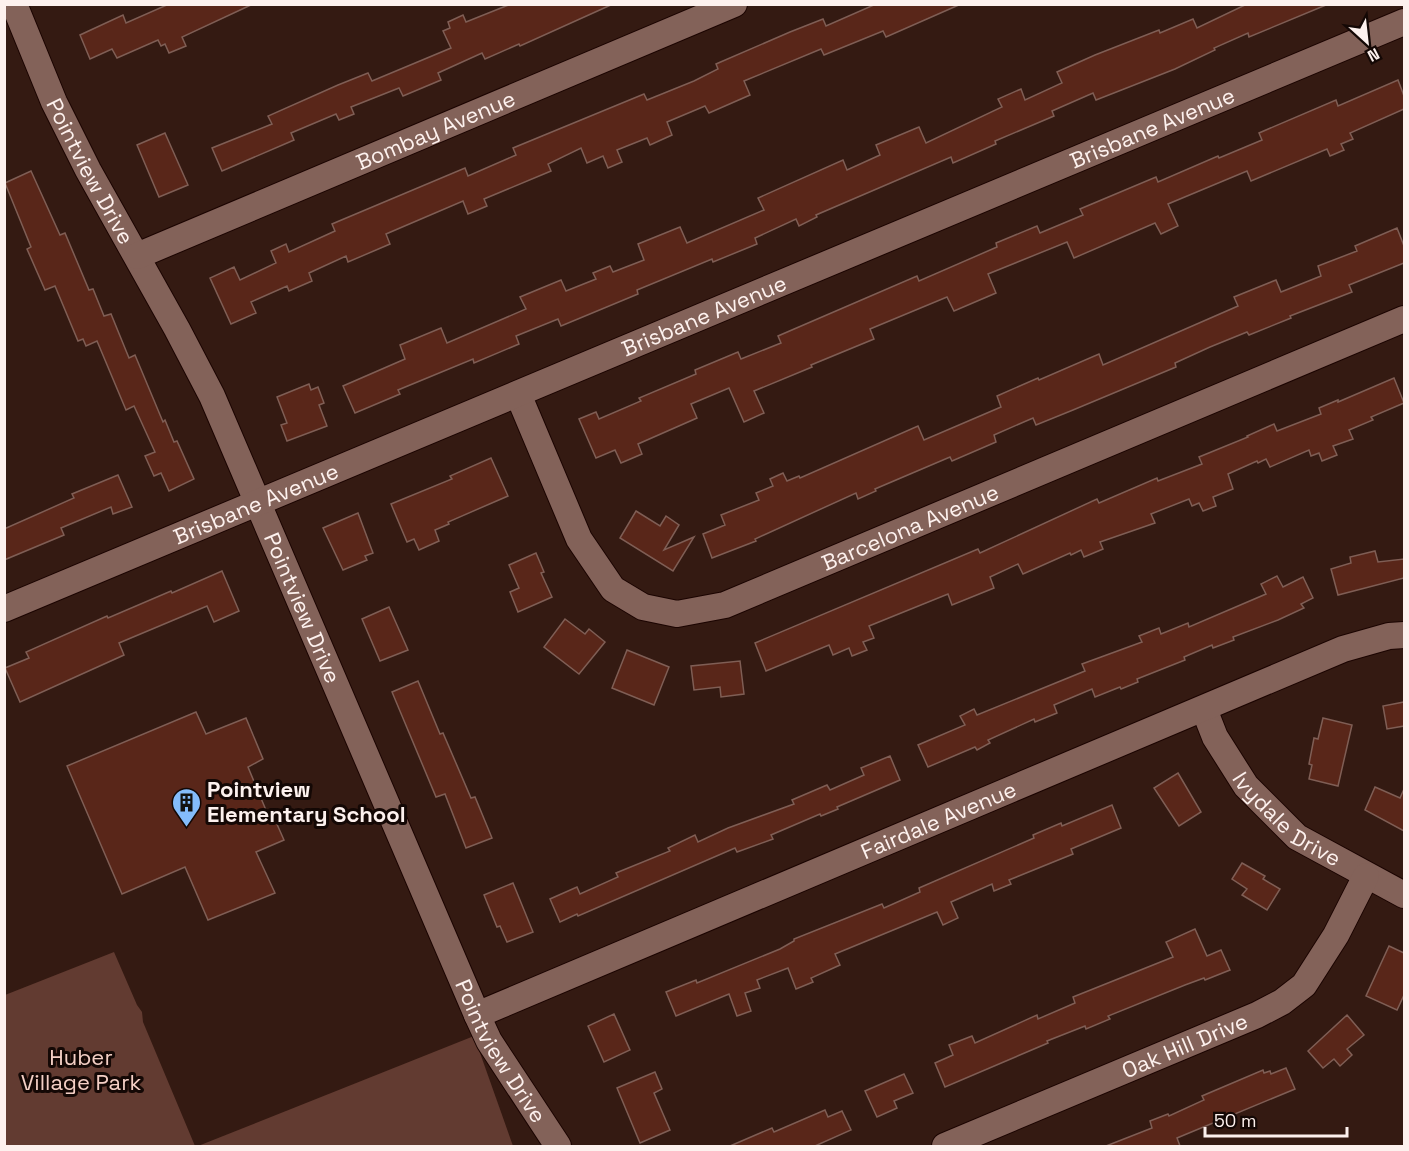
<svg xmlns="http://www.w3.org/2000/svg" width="1409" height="1151" viewBox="0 0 1409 1151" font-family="'Space Grotesk',sans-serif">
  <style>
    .green { fill: #623b31 }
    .building { fill: #592619; stroke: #7f5e55; stroke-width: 1.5 }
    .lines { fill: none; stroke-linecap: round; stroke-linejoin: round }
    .minor-casing { stroke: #1b0401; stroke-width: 28 }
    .minor { stroke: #836259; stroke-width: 26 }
    .labels { text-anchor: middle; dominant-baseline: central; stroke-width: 6; stroke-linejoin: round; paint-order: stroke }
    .street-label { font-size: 22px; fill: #fdf1ee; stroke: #140805 }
    .poi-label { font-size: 22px; font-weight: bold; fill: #fdf1ee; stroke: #140805; text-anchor: start }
    .park-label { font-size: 22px; fill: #f4cfc5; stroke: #140805 }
  </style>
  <rect width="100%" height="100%" fill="#341a12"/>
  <!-- green -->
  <g class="green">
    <path d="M114 952 137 1005 142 1012 143 1022 195 1146H5V995Z"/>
    <path d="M474 1036 513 1146H198Z"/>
  </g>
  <!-- building -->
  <g class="building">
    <path d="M169 4H253L182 37 186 46 169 53 165 44 161 46 158 40 117 58 112 49 90 59 80 35 123 15 126 23Z"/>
    <path d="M511 4H613L520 46 519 44 485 59 482 53 438 73 441 80 403 96 399 88 351 107 354 114 339 120 336 114 291 133 294 140 222 171 212 148 272 124 268 116 338 85 368 73 372 81 451 48 443 31 450 28 448 22 463 15 466 22Z"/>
    <path d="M876 4H961L886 37 883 31 824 55 821 49 744 81 750 95 709 113 705 106 667 122 672 135 650 145 647 138 617 150 622 162 608 168 603 156 587 163 581 148 548 164 551 171 484 199 487 206 468 214 463 201 386 234 390 244 348 262 346 256 309 273 312 281 289 291 287 286 251 302 256 313 231 324 210 278 234 267 240 280 276 263 271 251 286 244 289 252 335 231 332 224 465 168 468 176 516 155 513 148 644 94 647 100 694 81 718 69 716 64 790 32 823 19 826 26Z"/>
    <path d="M1247 4 1326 5 1249 37 1248 33 1214 48 1215 50 1175 69 1096 100 1093 93 1052 111 1054 116 995 141 996 144 953 163 951 157 816 215 817 217 799 226 796 219 755 238 757 244 713 262 712 259 637 290 638 294 561 326 558 319 516 336 519 344 474 363 473 359 398 390 400 394 355 413 343 386 405 359 400 345 441 328 447 343 526 309 520 297 561 280 566 291 596 279 593 273 610 266 613 272 644 260 638 244 680 227 687 243 764 210 758 198 843 160 847 170 880 155 876 145 919 127 926 143 1002 107 998 99 1021 89 1025 100 1062 83 1057 72 1095 55 1159 30 1160 33 1193 19 1197 28Z"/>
    <path d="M1398 80 1404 96V109L1350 133 1353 139 1341 144 1344 150 1330 156 1327 149 1251 181 1247 171 1168 204 1178 226 1161 234 1155 223 1074 258 1067 242 988 274 996 293 954 311 947 297 870 329 874 339 811 365 812 367 754 391 764 413 744 422 729 388 691 404 697 418 638 444 642 454 621 463 615 450 596 458 579 419 596 412 599 419 641 401 639 398 696 374 695 370 738 352 741 359 781 343 778 336 917 276 919 281 997 247 996 243 1037 226 1040 233 1083 215 1080 209 1156 177 1158 182 1218 156 1219 158 1262 140 1259 133 1336 100 1338 106Z"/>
    <path d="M165 133 188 185 159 197 137 145Z"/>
    <path d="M31 171 60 235 65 233 89 290 93 289 104 316 111 314 129 358 135 355 163 422 165 420 174 442 177 441 194 479 169 491 161 473 154 476 145 456 155 452 134 406 126 410 97 341 86 346 83 339 78 341 55 286 45 290 27 249 31 247 5 183Z"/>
    <path d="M1397 228 1404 246V263L1349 285 1352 292 1290 316 1291 318 1249 335 1247 332 1210 347 1175 363 1176 367 1073 410 1036 425 1033 418 994 435 996 442 952 461 950 457 875 489 876 491 858 499 856 493 755 539 756 541 712 558 703 534 725 525 721 515 759 500 756 493 773 486 770 479 783 473 787 481 799 476 800 478 918 426 924 440 1001 407 997 396 1038 378 1039 380 1099 354 1103 365 1238 306 1234 297 1276 280 1281 292 1321 276 1318 266 1357 251 1355 246Z"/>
    <path d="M1394 378 1404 403 1371 417 1373 420 1349 430 1353 439 1333 446 1337 455 1322 461 1319 453 1311 456 1309 450 1270 467 1266 459 1258 463 1257 461 1228 474 1233 489 1213 497 1216 506 1203 511 1199 503 1192 506 1189 499 1151 514 1155 523 1100 542 1103 549 1084 557 1081 550 1071 555 1070 553 1023 574 1018 564 990 577 994 588 952 605 948 594 869 626 874 638 863 642 867 650 852 656 849 648 833 655 829 645 766 671 755 643 978 549 980 553 1097 499 1099 503 1157 478 1158 481 1202 464 1199 457 1248 437 1247 436 1274 424 1277 431 1321 414 1319 408 1338 400V402Z"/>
    <path d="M309 384 311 390 318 387 324 403 319 405 327 426 287 441 281 425 287 423 277 397Z"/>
    <path d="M491 458 508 496 448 522 449 524 435 530 439 541 419 550 414 539 407 542 391 504 452 479 450 476Z"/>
    <path d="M118 475 132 507 113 514 111 507 61 528 64 535 4 560V529L74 498 72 494Z"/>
    <path d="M636 511 660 526 666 516 679 525 664 550 694 537 673 571 620 538Z"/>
    <path d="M358 513 373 553 365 556 367 560 343 570 323 528Z"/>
    <path d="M1375 551 1378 562 1404 559V578L1338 595 1331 569 1351 563 1350 557Z"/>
    <path d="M536 553 544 572 541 573 552 597 518 612 510 592 519 588 509 565Z"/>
    <path d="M222 571 239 611 214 622 207 606 119 643 124 655 20 702 5 668 29 658 26 652 107 616 108 618 171 591 172 593Z"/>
    <path d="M1277 576 1283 587 1303 577 1313 598 1301 604 1304 608 1278 620 1233 637 1234 640 1213 648 1212 645 1184 657 1185 660 1137 679 1138 682 1121 689 1120 687 1095 697 1092 689 1054 705 1057 713 1035 722 1034 719 988 740 990 743 977 750 975 747 928 767 918 745 965 725 960 716 974 709 977 715 1085 671 1082 664 1142 642 1139 636 1159 628 1161 634 1188 623 1189 627 1266 594 1261 584Z"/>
    <path d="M389 607 408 650 380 661 362 619Z"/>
    <path d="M565 619 585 634 589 629 605 642 579 674 544 647Z"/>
    <path d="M627 650 669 667 654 705 612 688Z"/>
    <path d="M740 661 744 694 721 697 720 687 694 690 691 666Z"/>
    <path d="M418 681 440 734 443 733 471 798 475 797 492 838 466 848 445 794 436 797 392 692Z"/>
    <path d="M1404 702V726L1387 729 1383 706Z"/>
    <path d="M196 712 206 734 246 718 263 759 248 767 268 815 272 813 284 840 256 852 275 893 208 920 185 867 122 894 67 766Z"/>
    <path d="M1323 718 1352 725 1338 786 1309 779 1312 765 1309 764 1314 738 1318 739Z"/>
    <path d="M890 756 900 780 837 807 838 809 821 816 820 814 771 835 773 839 737 852 735 848 578 916 577 914 560 922 550 899 577 887 580 894 618 877 616 873 670 851 668 848 695 835 698 842 728 828 794 804 792 800 827 785 830 790 864 775 861 768Z"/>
    <path d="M1178 773 1201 812 1179 826 1154 788Z"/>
    <path d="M1375 787 1400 798 1404 789V831L1365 810Z"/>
    <path d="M1112 805 1121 828 1071 849 1073 854 1009 880 1011 884 994 891 992 884 951 902 958 918 943 925 937 912 835 954 840 965 811 978 813 982 796 989 788 968 757 980 760 988 745 993 751 1011 737 1016 729 994 676 1016 666 992 696 980 697 983 780 949 794 941V939L882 904 884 908 920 892 919 888 1034 838 1033 835 1061 823 1062 826Z"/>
    <path d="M1242 863 1265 876 1263 879 1280 889 1267 910 1242 895 1247 889 1232 879Z"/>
    <path d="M513 883 533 932 507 942 500 926 497 927 484 895Z"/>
    <path d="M1195 929 1207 956 1221 950 1230 970 1205 980 1204 978 1185 985 1108 1016 1110 1019 1086 1029 1085 1026 1047 1041 1048 1043 945 1087 935 1063 953 1055 949 1045 972 1036 975 1043 1037 1015 1038 1019 1075 1003 1073 997 1173 957 1166 942Z"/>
    <path d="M1389 946 1404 953V995L1397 1010 1366 996Z"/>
    <path d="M614 1014 630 1050 604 1062 588 1026Z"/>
    <path d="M1347 1015 1364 1035 1347 1049 1352 1055 1340 1066 1334 1059 1323 1068 1308 1051Z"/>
    <path d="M1286 1068 1295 1089 1177 1138 1180 1146H1106L1152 1128 1150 1121 1168 1114 1169 1116 1204 1100 1202 1096 1263 1070 1264 1073 1270 1071 1271 1074Z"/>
    <path d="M655 1072 662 1089 654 1093 670 1130 640 1143 617 1088Z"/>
    <path d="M904 1074 913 1093 894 1101 897 1108 877 1117 865 1091Z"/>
    <path d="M825 1110 828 1117 842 1111 851 1130 815 1146H730L772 1128 774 1132Z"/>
  </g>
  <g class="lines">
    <defs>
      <g id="minor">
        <path id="s1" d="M14 4 54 102 88 170 177 329 212 396 477 1015 489 1041 558 1146"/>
        <path id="s2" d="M137 256 734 4"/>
        <path id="s3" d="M518 394 579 539 613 589 643 607 677 614 725 605 1404 319"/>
        <path id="s4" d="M4 609 1404 22"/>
        <path id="s5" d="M1204 709 1215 737 1246 786 1297 837 1404 895"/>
        <path id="s6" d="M477 1015 1343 649 1389 636 1404 635"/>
        <path id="s7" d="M945 1146 1257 1015 1282 1002 1304 985 1336 935 1366 876"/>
      </g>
    </defs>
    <!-- minor casing -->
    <use href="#minor" class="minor-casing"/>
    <!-- minor -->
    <use href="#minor" class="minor"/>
  </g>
  <!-- icons -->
  <defs>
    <symbol id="building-pin" viewBox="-11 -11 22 30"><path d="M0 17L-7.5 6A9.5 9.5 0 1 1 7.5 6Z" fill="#84bcfb" stroke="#140805"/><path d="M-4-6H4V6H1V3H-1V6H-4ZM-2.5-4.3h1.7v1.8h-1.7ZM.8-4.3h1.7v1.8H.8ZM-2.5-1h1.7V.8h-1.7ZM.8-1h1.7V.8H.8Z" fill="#111"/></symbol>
  </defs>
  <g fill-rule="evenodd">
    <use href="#building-pin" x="170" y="786" width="33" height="45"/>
  </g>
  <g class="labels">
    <!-- street labels -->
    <g class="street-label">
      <text stroke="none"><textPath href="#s4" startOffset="1245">Brisbane Avenue</textPath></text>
      <text stroke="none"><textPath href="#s2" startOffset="324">Bombay Avenue</textPath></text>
      <text stroke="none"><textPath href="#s1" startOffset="184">Pointview Drive</textPath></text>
      <text stroke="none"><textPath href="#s4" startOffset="759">Brisbane Avenue</textPath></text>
      <text stroke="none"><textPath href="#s4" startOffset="273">Brisbane Avenue</textPath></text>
      <text stroke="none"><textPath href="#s3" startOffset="537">Barcelona Avenue</textPath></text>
      <text stroke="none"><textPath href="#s1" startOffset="670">Pointview Drive</textPath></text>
      <text stroke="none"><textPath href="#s5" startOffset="141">Ivydale Drive</textPath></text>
      <text stroke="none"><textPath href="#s6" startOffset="501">Fairdale Avenue</textPath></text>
      <text stroke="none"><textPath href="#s7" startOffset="260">Oak Hill Drive</textPath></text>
      <text stroke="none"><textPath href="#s1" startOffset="1156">Pointview Drive</textPath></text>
    </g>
    <!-- poi labels -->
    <g class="poi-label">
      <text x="207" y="789">Pointview<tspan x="207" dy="25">Elementary School</tspan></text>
    </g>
    <!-- park labels -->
    <g class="park-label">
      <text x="81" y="1057">Huber<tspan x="81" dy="25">Village Park</tspan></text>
    </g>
  </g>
  <!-- border -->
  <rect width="1409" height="1151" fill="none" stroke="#fdf1ee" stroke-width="12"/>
  <!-- north arrow -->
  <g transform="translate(1367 42) rotate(153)" stroke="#140805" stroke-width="4.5" paint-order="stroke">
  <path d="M0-4.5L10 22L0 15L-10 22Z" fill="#fdf1ee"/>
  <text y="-9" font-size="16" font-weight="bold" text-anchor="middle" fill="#fdf1ee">N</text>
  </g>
  <!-- scale -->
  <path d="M1205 1127v9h142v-9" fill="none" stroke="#fdf1ee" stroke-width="3"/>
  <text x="1214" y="1127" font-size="18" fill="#fdf1ee" stroke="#140805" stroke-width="4.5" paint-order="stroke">50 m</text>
</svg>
